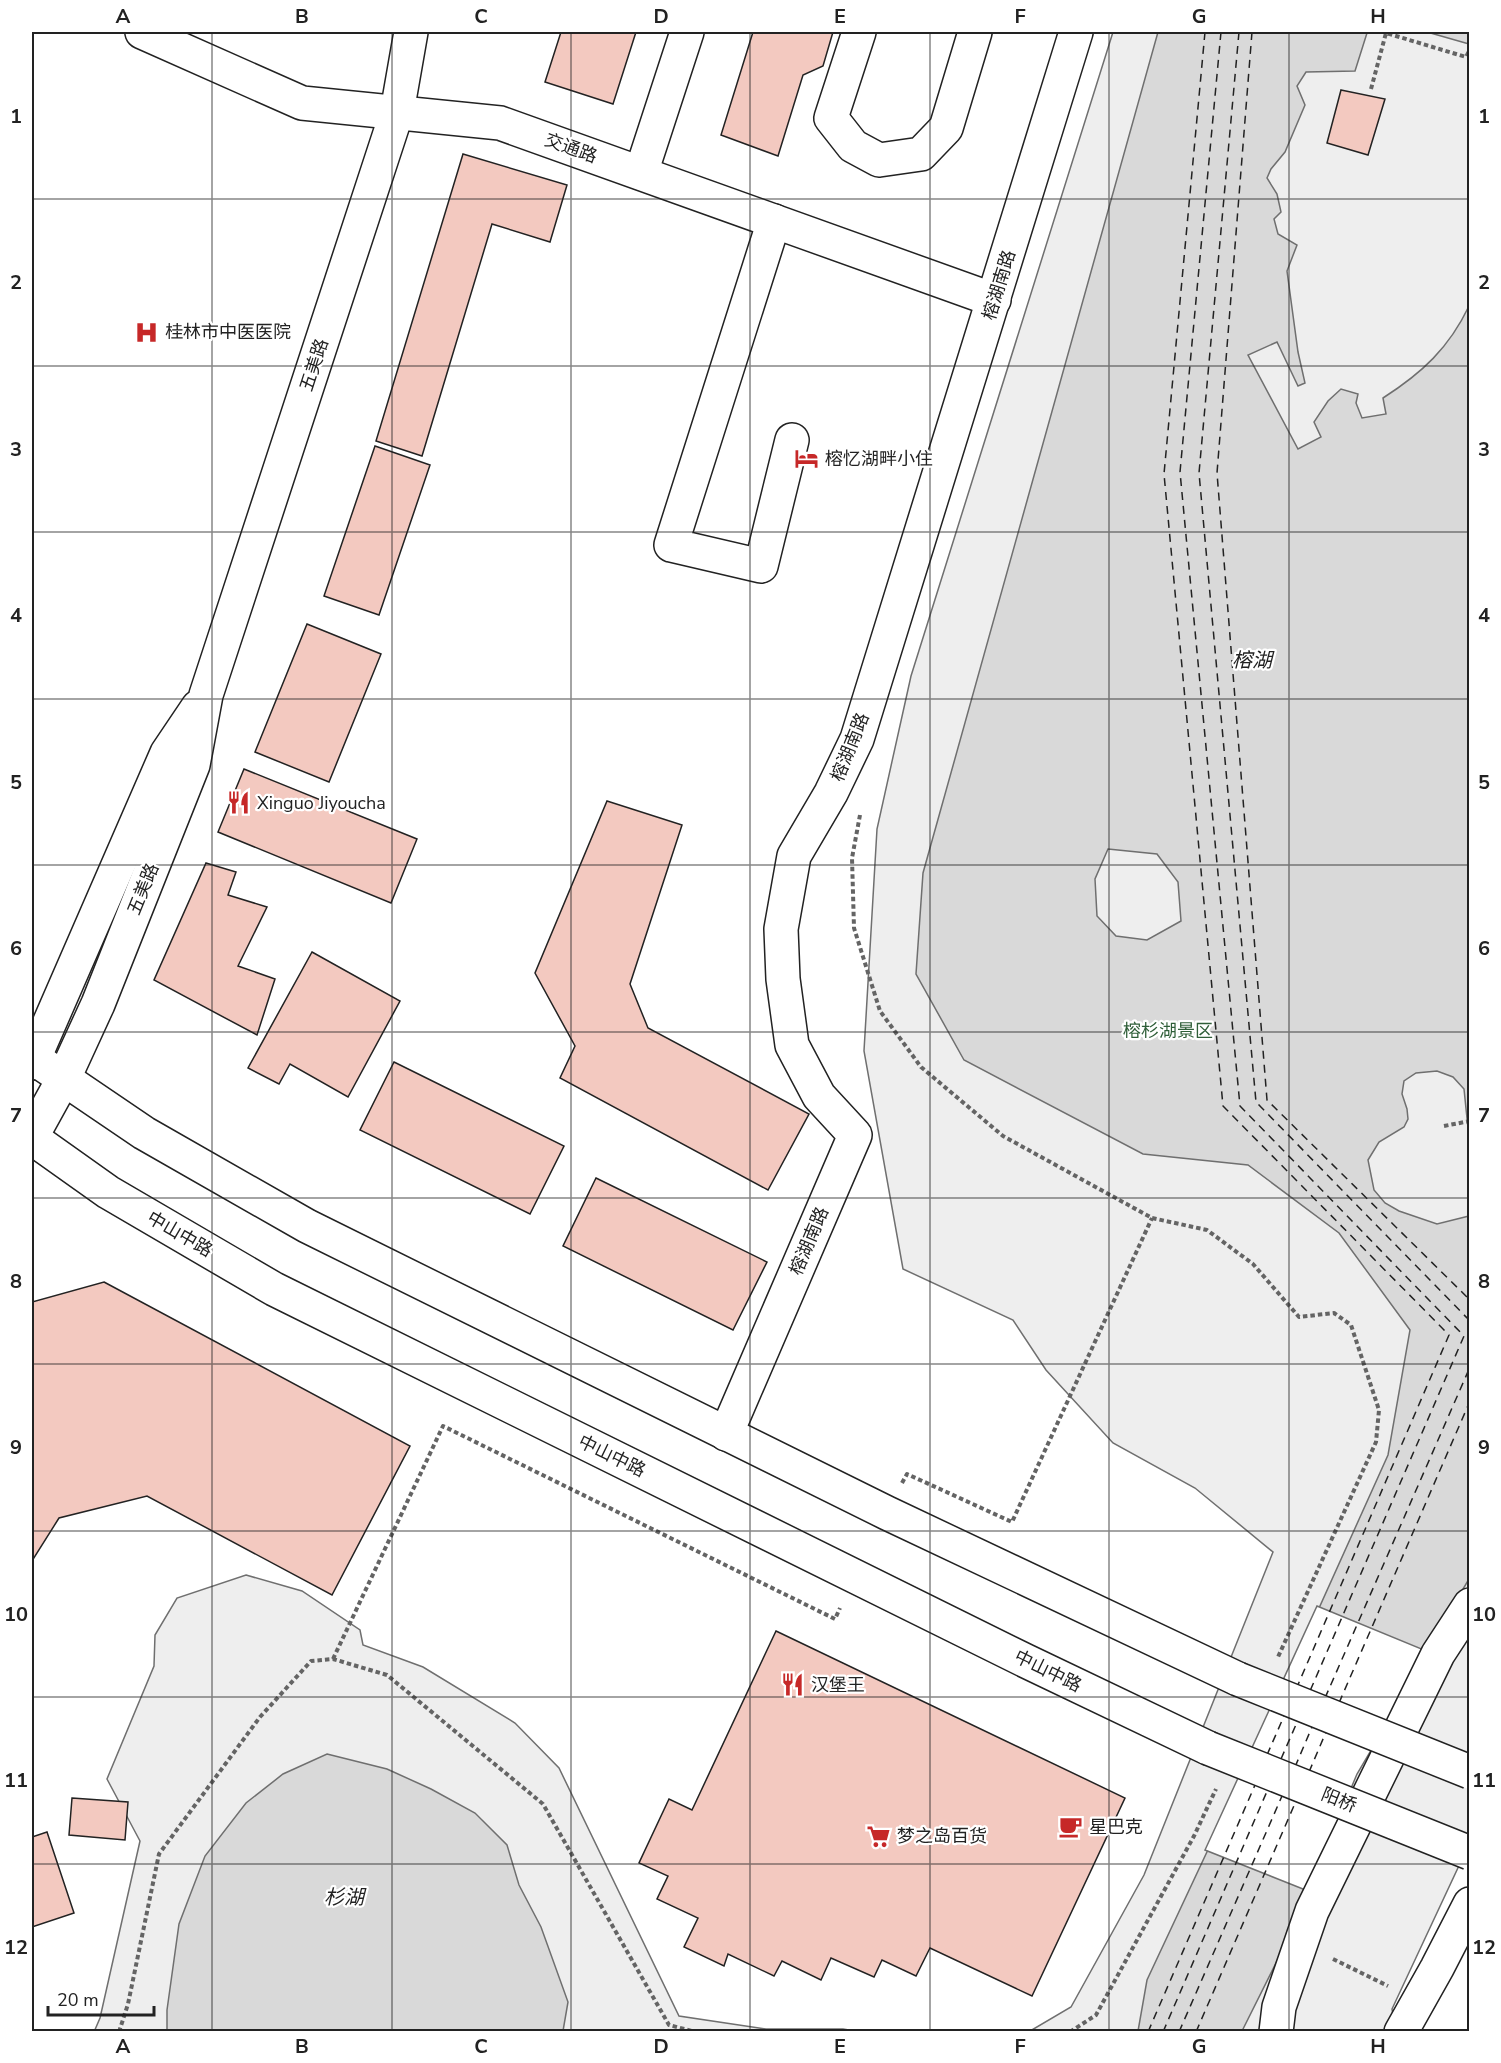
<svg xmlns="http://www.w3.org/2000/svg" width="1501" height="2063" viewBox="0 0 1501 2063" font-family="'Nunito Sans','Noto Sans SC',sans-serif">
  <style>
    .green { fill: #eee; stroke: #6f6f6f; stroke-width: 1.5 }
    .water { fill: #d9d9d9; stroke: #6f6f6f; stroke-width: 1.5; fill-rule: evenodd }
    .pier { fill: #fff; stroke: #6f6f6f; stroke-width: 1.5 }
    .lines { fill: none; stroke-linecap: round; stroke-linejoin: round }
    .ferry { stroke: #222; stroke-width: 1.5; stroke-dasharray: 8 6; stroke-linecap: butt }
    .building { fill: #f3c9c0; stroke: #222; stroke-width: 1.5 }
    .minor-casing { stroke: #222; stroke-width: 36 }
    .highway-casing { stroke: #222; stroke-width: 36 }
    .path { stroke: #646464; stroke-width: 4; stroke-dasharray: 4.5 3; stroke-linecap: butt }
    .minor { stroke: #fff; stroke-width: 33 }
    .highway { stroke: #fff; stroke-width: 33 }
    .highway-bridge-casing { stroke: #222; stroke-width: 36; stroke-linecap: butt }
    .highway-bridge { stroke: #fff; stroke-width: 33 }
    .grid { fill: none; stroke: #222; stroke-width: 1.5; stroke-opacity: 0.55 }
    .labels { text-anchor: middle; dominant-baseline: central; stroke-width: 4.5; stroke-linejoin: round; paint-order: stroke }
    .street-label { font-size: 18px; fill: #222; stroke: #fff }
    .poi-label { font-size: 18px; fill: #222; stroke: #fff; text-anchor: start }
    .park-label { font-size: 18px; fill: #2f5e38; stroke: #fff }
    .water-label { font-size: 20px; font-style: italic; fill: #222; stroke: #fff }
    .neatline { fill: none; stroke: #222; stroke-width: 2 }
    .grid-label { font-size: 20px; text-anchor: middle; font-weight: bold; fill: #222 }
  </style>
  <rect width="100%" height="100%" fill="#fff"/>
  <!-- green -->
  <g class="green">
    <path d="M1113 32H1469L1470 1842 1392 2009 1394 2020 1389 2031H1030L1071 2007 1144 1875 1273 1552 1195 1488 1113 1443 1046 1370 1013 1320 903 1269 864 1051 877 829 911 676Z"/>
    <path d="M246 1575 302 1591 360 1630 363 1645 423 1667 515 1723 559 1768 679 2016 766 2029H843L855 2031 94 2032 100 2018 140 1841 107 1779 154 1666 155 1635 177 1598Z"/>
  </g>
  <!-- water -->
  <g class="water">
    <path d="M1158 32 1367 33 1355 71 1306 72 1297 86 1305 105 1285 152 1271 169 1267 178 1277 194 1281 212 1274 219 1278 234 1297 245 1287 271 1298 352 1305 383 1298 386 1277 342 1248 355 1298 449 1321 437 1314 422 1328 401 1341 389 1358 394 1356 403 1362 418 1386 414 1383 398C1422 373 1449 348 1469 306V1138L1464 1089 1453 1077 1437 1071 1416 1073 1404 1081 1402 1094 1407 1109 1408 1119 1404 1127 1379 1142 1368 1160 1374 1190 1385 1203 1399 1211 1437 1224 1469 1216V1579L1354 1773 1287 1941 1242 2031H1138L1147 1980 1265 1728 1388 1455 1410 1330 1339 1233 1248 1165 1143 1154 964 1060 916 974 923 873ZM1108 849 1157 854 1178 882 1181 921 1147 940 1116 936 1097 916 1095 879Z"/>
    <path d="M1427 32H1469V44Z"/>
    <path d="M327 1754 387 1769 431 1789 475 1813 507 1845 519 1885 541 1927 568 2002 563 2031H167V2010L179 1924 205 1856 246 1803 283 1774Z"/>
  </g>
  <!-- pier -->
  <path class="pier" d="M1317 1606 1429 1652 1357 1774 1308 1891 1205 1850Z"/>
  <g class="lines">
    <!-- ferry -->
    <g class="ferry">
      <path d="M1205 32 1164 474 1223 1106 1449 1335 1297 1687"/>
      <path d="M1221 32 1180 472 1240 1106 1464 1336 1310 1691"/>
      <path d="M1239 32 1199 473 1256 1102 1470 1321"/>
      <path d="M1252 32 1217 473 1267 1100 1470 1300"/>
      <path d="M1325 1698 1470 1367"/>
      <path d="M1339 1703 1470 1401"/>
      <path d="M1267 1755 1284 1716"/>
      <path d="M1281 1759 1298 1720"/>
      <path d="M1295 1767 1312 1727"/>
      <path d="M1309 1772 1326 1732"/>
      <path d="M1148 2032 1255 1785"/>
      <path d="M1163 2032 1268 1789"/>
      <path d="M1179 2032 1282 1796"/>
      <path d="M1196 2032 1296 1801"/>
    </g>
  </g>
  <!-- building -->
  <g class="building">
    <path d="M561 32H636L613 104 545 82Z"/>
    <path d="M753 32H833L823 66 803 75 778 156 721 135Z"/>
    <path d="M1341 90 1385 99 1368 155 1327 143Z"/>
    <path d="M463 154 567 185 550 242 492 224 422 456 376 441Z"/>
    <path d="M375 446 430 465 379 615 324 596Z"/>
    <path d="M307 624 381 654 329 782 255 752Z"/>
    <path d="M244 769 417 839 391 903 218 832Z"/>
    <path d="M607 801 682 825 630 984 648 1028 809 1114 768 1190 560 1078 575 1046 535 973Z"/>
    <path d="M206 863 236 872 228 895 267 907 238 966 275 979 257 1035 154 980Z"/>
    <path d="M312 952 400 1001 348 1097 290 1064 279 1084 248 1068Z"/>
    <path d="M394 1062 564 1146 530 1214 360 1130Z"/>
    <path d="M596 1178 767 1262 733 1330 563 1246Z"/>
    <path d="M104 1282 410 1446 332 1595 147 1496 59 1518 32 1561V1302Z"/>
    <path d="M776 1631 1125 1798 1032 1996 930 1948 916 1976 882 1960 874 1977 831 1958 821 1980 782 1961 774 1976 728 1954 724 1966 684 1947 698 1918 657 1899 668 1876 639 1863 669 1799 692 1810Z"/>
    <path d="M72 1798 128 1802 125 1840 69 1835Z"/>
    <path d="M47 1832 74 1913 32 1927V1837Z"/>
  </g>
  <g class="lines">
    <defs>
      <g id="minor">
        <path d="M142 32 302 103 500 123 994 300"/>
        <path d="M859 32 831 118 853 146 879 160 921 154 946 128 975 32"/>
        <path d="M641 173 687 32"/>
        <path d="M774 221 671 545 761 566 792 440"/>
        <path d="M32 1063 167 753 198 707"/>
        <path d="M32 1136 64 1078 98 1004 193 765 206 695 397 112 411 32"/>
        <path d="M726 1434 855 1135 819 1096 792 1045 783 979 781 929 794 856 831 793 857 739 1076 32"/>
        <path d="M1276 2032 1279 2007 1312 1911 1438 1654 1470 1605"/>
        <path d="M1401 2032 1437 1968 1470 1904"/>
      </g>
      <g id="highway">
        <path d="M32 1057 144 1133 307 1226 887 1513 1238 1679"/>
        <path d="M32 1138 108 1192 274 1289 1026 1661 1208 1748"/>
      </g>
    </defs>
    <!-- minor casing -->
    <use href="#minor" class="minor-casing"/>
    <!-- highway casing -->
    <use href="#highway" class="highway-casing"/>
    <!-- path -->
    <g class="path">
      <path d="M1371 89 1386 33 1466 57 1470 49"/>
      <path d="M860 815 852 858 854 928 880 1011 921 1067 1003 1136 1152 1218 1207 1230 1253 1264 1299 1317 1334 1313 1351 1325 1379 1410 1376 1442 1278 1657"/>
      <path d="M1444 1126 1470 1121"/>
      <path d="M902 1483 907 1474 1012 1522 1152 1218"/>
      <path d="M333 1659 443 1426 835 1619 840 1608"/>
      <path d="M1333 1959 1388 1986"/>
      <path d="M119 2032 128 2004 159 1854 260 1717 311 1661 333 1659 387 1675 543 1804 669 2025 696 2032"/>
      <path d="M1070 2032 1096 2015 1194 1836 1216 1789"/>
    </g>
    <!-- minor -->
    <use href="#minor" class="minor"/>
    <!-- highway -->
    <use href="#highway" class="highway"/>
    <defs>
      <g id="highway-bridge">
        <path d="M1238 1679 1470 1772"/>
        <path d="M1208 1748 1470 1853"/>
      </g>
    </defs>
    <!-- highway-bridge casing -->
    <use href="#highway-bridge" class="highway-bridge-casing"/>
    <!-- highway-bridge -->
    <use href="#highway-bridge" class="highway-bridge"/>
  </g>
  <!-- grid -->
  <path class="grid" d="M212 32V2032M392 32V2032M571 32V2032M750 32V2032M930 32V2032M1109 32V2032M1289 32V2032M32 199H1470M32 366H1470M32 532H1470M32 699H1470M32 865H1470M32 1032H1470M32 1198H1470M32 1364H1470M32 1531H1470M32 1697H1470M32 1864H1470"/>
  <!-- icons -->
  <defs>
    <symbol id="hospital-bare" viewBox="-9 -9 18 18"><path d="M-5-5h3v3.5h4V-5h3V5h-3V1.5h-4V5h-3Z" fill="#c62828" stroke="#fff" stroke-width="2.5" paint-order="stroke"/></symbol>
    <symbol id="hotel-bare" viewBox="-9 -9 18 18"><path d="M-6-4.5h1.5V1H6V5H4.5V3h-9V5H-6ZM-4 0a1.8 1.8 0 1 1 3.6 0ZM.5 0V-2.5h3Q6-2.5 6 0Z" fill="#c62828" stroke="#fff" stroke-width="2.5" paint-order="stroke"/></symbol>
    <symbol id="restaurant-bare" viewBox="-9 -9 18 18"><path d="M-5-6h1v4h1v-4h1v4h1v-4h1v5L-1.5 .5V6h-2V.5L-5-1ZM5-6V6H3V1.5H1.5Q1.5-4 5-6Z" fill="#c62828" stroke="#fff" stroke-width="2.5" paint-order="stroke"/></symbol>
    <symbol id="cafe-bare" viewBox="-9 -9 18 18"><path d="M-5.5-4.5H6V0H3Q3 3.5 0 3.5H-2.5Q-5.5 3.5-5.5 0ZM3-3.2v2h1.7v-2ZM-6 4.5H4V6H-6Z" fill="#c62828" stroke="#fff" stroke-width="2.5" paint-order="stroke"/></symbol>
    <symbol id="supermarket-bare" viewBox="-9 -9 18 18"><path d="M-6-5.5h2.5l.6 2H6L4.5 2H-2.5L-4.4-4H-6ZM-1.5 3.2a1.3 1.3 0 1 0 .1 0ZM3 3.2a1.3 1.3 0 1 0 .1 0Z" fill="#c62828" stroke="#fff" stroke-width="2.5" paint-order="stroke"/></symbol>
  </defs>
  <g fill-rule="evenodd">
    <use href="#hospital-bare" x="130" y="316" width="33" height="33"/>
    <use href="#hotel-bare" x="790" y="442" width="33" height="33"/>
    <use href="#restaurant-bare" x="222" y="786" width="33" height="33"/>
    <use href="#restaurant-bare" x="776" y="1668" width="33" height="33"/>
    <use href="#cafe-bare" x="1054" y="1810" width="33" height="33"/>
    <use href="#supermarket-bare" x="862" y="1820" width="33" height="33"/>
  </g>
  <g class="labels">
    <!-- street labels -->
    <g class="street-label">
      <text transform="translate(571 148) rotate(20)">交通路</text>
      <text transform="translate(999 285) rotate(-73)">榕湖南路</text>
      <text transform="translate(314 365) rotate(-72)">五美路</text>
      <text transform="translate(850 747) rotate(-68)">榕湖南路</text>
      <text transform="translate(143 889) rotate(-68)">五美路</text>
      <text transform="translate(180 1234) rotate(30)">中山中路</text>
      <text transform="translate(809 1241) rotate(-67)">榕湖南路</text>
      <text transform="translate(612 1456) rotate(26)">中山中路</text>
      <text transform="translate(1048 1671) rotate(26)">中山中路</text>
      <text transform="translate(1339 1800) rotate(22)">阳桥</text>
    </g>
    <!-- poi labels -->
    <g class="poi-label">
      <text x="165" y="332">桂林市中医医院</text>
      <text x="825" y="459">榕忆湖畔小住</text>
      <text x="257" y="803">Xinguo Jiyoucha</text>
      <text x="811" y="1685">汉堡王</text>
      <text x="1089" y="1827">星巴克</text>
      <text x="897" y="1836">梦之岛百货</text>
    </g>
    <!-- park labels -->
    <g class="park-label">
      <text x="1168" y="1031">榕杉湖景区</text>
    </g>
    <!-- water labels -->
    <g class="water-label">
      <text x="1252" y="660">榕湖</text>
      <text x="344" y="1897">杉湖</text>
    </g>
  </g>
  <!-- border -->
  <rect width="1501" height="2063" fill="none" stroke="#ffffff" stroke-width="66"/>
  <!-- scale -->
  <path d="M48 2006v9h106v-9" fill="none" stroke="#222222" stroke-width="3"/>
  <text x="57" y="2006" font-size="18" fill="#222222" stroke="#ffffff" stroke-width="4.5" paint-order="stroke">20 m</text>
  <rect x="33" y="33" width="1435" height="1997" class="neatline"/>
  <g class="grid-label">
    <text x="123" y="23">A</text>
    <text x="302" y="23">B</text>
    <text x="481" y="23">C</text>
    <text x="661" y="23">D</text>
    <text x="840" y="23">E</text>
    <text x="1020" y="23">F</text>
    <text x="1199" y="23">G</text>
    <text x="1378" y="23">H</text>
    <text x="16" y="123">1</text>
    <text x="1484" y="123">1</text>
    <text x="16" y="289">2</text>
    <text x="1484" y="289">2</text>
    <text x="16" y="456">3</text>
    <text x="1484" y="456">3</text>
    <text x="16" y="622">4</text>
    <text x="1484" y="622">4</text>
    <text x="16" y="789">5</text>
    <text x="1484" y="789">5</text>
    <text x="16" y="955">6</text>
    <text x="1484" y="955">6</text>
    <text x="16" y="1122">7</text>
    <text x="1484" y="1122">7</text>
    <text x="16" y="1288">8</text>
    <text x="1484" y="1288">8</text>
    <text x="16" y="1454">9</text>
    <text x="1484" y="1454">9</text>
    <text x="16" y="1621">10</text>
    <text x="1484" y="1621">10</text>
    <text x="16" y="1787">11</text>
    <text x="1484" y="1787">11</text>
    <text x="16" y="1954">12</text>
    <text x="1484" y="1954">12</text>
    <text x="123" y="2053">A</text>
    <text x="302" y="2053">B</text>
    <text x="481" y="2053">C</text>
    <text x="661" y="2053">D</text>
    <text x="840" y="2053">E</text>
    <text x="1020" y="2053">F</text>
    <text x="1199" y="2053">G</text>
    <text x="1378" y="2053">H</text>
  </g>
</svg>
